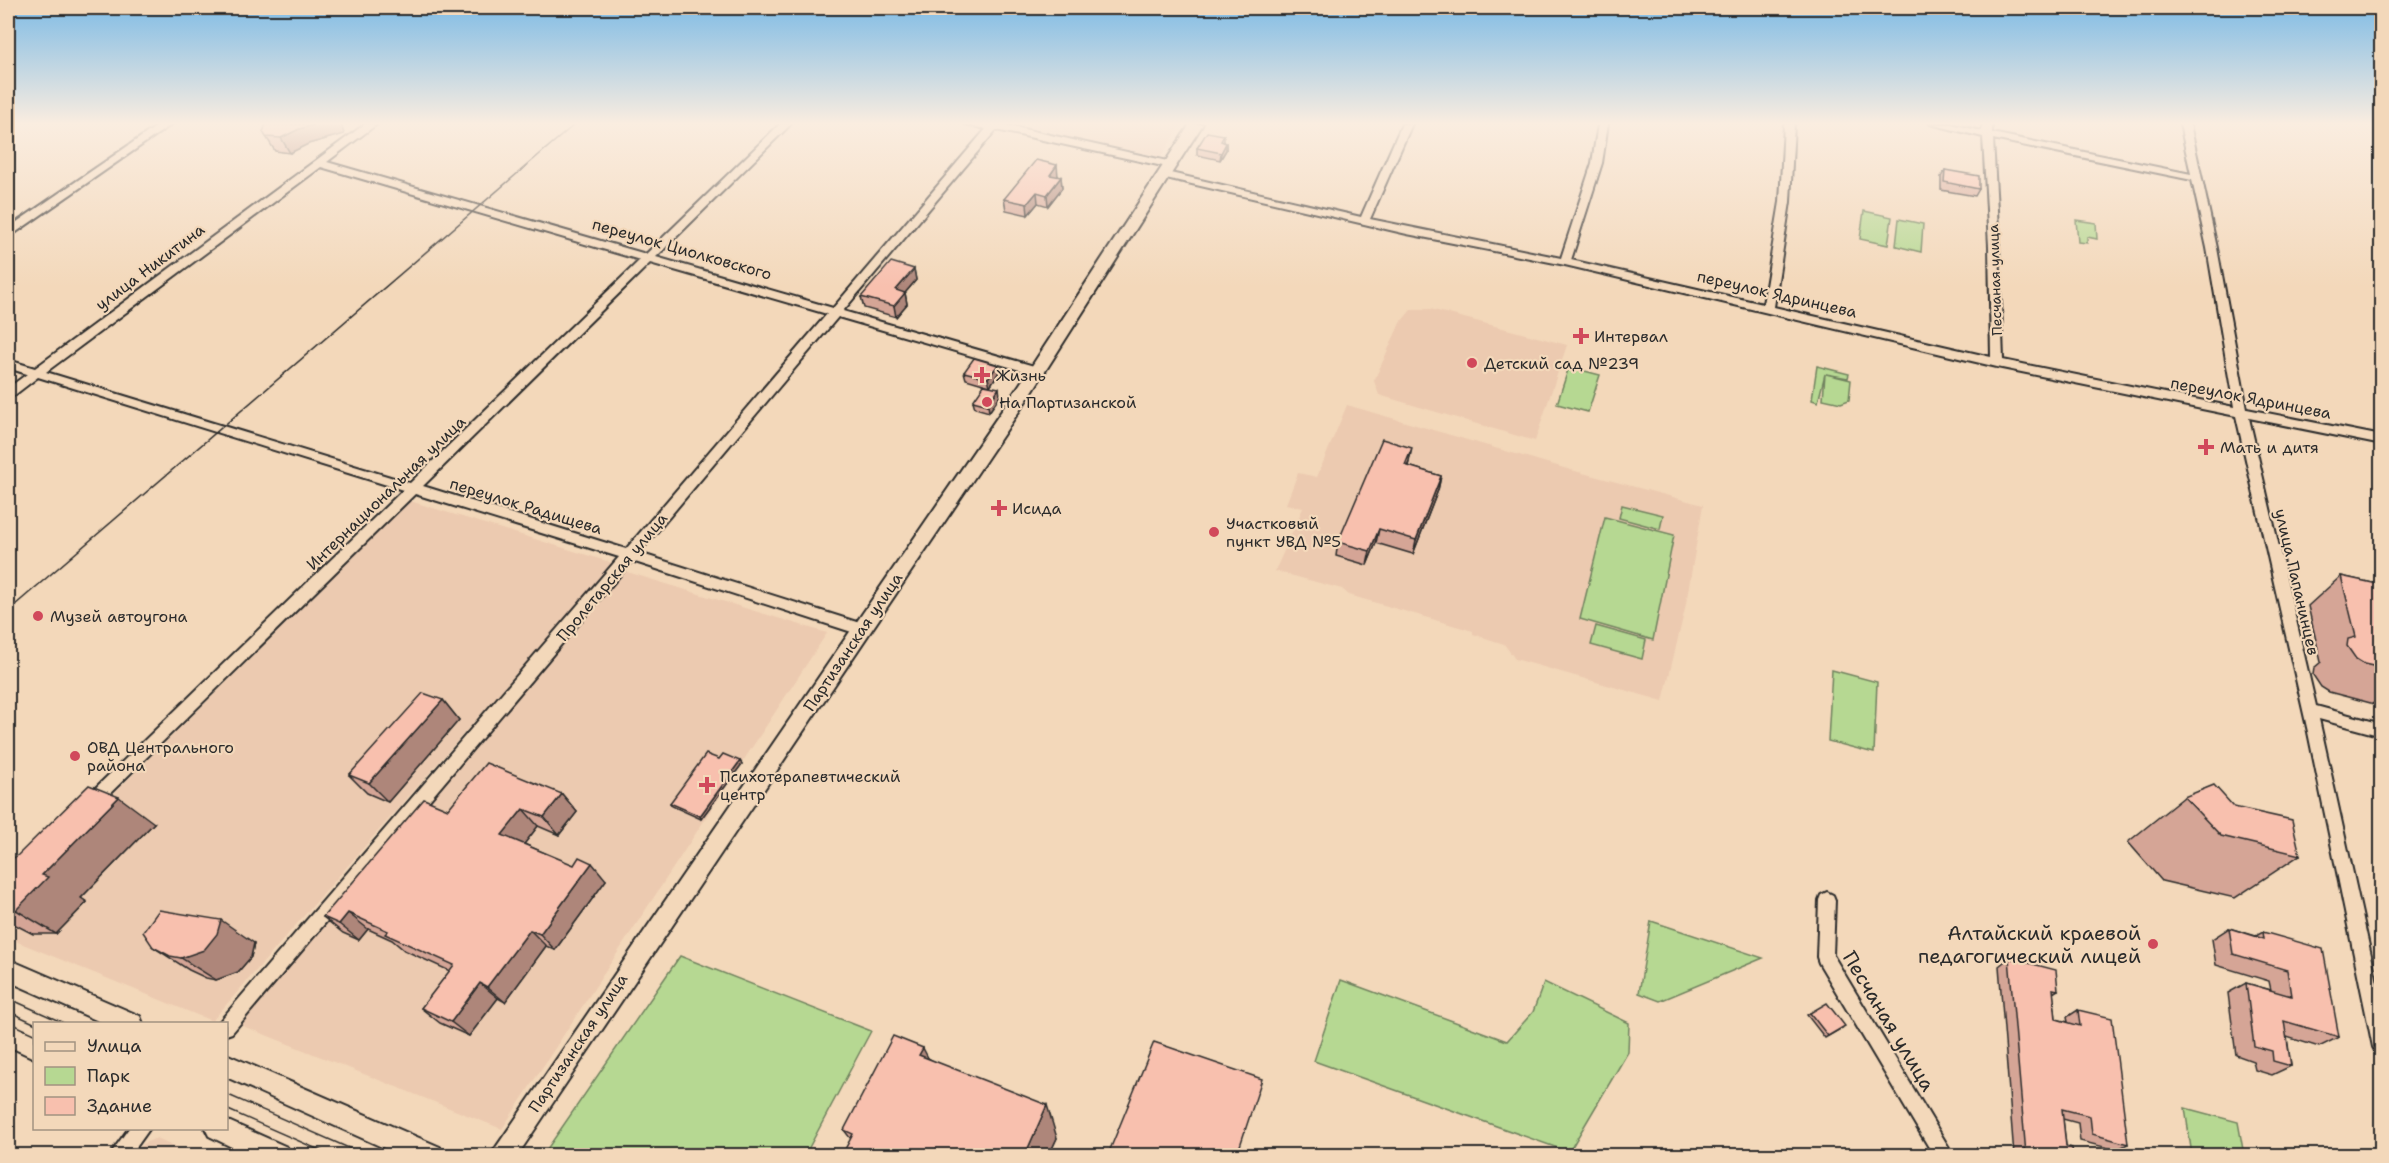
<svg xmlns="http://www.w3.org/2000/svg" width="2389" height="1163" viewBox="0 0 2389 1163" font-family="'Shantell Sans',sans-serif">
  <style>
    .built { fill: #eccab0 }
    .green { fill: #b6d892; stroke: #70825e; stroke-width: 1.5 }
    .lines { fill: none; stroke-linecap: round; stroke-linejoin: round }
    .minor-casing { stroke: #2b2b2b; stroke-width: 4 }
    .major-casing { stroke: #2b2b2b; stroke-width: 4 }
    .minor { fill: #f3d8ba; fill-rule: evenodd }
    .major { fill: #f3d8ba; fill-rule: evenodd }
    .tram { stroke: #2b2b2b; stroke-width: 1.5 }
    .wall { fill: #d5a596; stroke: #2b2b2b; stroke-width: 1.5 }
    .shaded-wall { fill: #ae867a; stroke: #2b2b2b; stroke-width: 1.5 }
    .building { fill: #f8c0ae; stroke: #2b2b2b; stroke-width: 1.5 }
    .poi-dot { fill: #d1495b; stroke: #f3d8ba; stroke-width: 2 }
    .labels { text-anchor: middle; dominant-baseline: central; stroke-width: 4.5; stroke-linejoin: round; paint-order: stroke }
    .far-street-label { font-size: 14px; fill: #2b2b2b; stroke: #f3d8ba }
    .street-label { font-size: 16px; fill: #2b2b2b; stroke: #f3d8ba }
    .poi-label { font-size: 16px; fill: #2b2b2b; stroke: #f3d8ba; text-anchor: start }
    .near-poi-label { font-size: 20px; fill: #2b2b2b; stroke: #f3d8ba; text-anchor: end }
    .near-street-label { font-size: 20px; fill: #2b2b2b; stroke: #f3d8ba }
  </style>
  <rect width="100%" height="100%" fill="#f3d8ba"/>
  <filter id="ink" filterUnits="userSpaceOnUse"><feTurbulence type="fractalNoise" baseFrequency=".0167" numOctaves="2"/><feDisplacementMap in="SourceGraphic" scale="12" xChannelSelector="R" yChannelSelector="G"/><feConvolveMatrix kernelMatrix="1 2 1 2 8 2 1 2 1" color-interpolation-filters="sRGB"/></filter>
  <g filter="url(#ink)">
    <!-- built -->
    <g class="built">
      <path d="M1022 124H1182L1161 157 1020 127Z"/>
      <path d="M1430 309 1567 345 1535 441 1379 395 1374 381 1400 323 1411 310Z"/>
      <path d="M1347 405 1571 470 1703 505 1685 609 1663 701 1515 659 1504 644 1473 634V631L1349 595 1342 589 1275 571 1303 508 1286 504 1298 473 1317 477Z"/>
      <path d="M410 501 613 563 212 1021 8 938V898Z"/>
      <path d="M624 571 827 633 502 1129 238 1024Z"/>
      <path d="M157 1138 194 1155 133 1156 144 1143Z"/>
    </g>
    <!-- green -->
    <g class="green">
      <path d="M1864 211 1892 217 1888 245 1860 239Z"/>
      <path d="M1899 219 1923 224 1921 252 1896 246Z"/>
      <path d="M2076 220 2096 223 2097 239 2087 237V243L2078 242Z"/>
      <path d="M1817 366 1849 374 1848 378 1826 374 1851 380 1849 400 1841 403 1823 399 1825 374 1818 402 1812 400Z"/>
      <path d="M1569 367 1600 375 1588 412 1557 404Z"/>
      <path d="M1622 505 1663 515 1660 529 1619 518Z"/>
      <path d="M1605 517 1674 535 1653 640 1580 619Z"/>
      <path d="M1596 626 1646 640 1642 659 1591 645Z"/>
      <path d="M1832 670 1877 682 1874 753 1828 741Z"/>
      <path d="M1651 921 1763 958 1660 1001 1639 993Z"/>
      <path d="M680 956 871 1031 805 1155 552 1156 545 1152Z"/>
      <path d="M1341 980 1507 1041 1533 1012 1544 982 1629 1023 1628 1052 1569 1152 1314 1061Z"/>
      <path d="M2185 1108 2238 1122 2244 1155H2192Z"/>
    </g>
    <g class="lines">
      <defs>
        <g id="minor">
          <path d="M160 124H172L12 235 8 236V228Z"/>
          <path d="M365 124H377L327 162 646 254 780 124H791L656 257 833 308 986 129 965 124H1001L1172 162 1177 165 1172 168 996 130 843 311 1041 368 1043 371 1041 374 1037 375 838 317 639 553 866 625 868 629 866 633 861 635 632 561 232 1033 226 1035V1024H219L220 1021 619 557 415 494 94 809 89 811 84 809 81 804 84 799 403 490 38 377 12 397 8 398V388L27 374 8 368V360L35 368ZM321 167 640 260 410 483 46 372ZM650 263 827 314 626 549 423 486Z"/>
          <path d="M1402 124H1412L1370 219 1561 258 1592 163 1598 124H1608L1602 163 1571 260 1763 304 1780 202 1784 124H1794L1790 202 1774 307 1991 357 1989 246 1983 137 1930 124H1951L1982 131V124H1992V133L2191 174 2180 124H2190L2217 248 2247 409 2382 436V445L2249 418 2316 706 2382 724V736L2319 719 2382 1005V1055L2376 1053 2373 1047 2308 732 2236 416 1997 367 1565 265 1407 234 1166 178 1161 175 1166 172 1361 217ZM1993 139 2192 180 2207 248 2234 407 2003 360 1999 246Z"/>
          <path d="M1827 892 1833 895 1835 900 1833 955 1954 1156H1934L1819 963 1817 957 1819 900 1821 895Z"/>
          <path d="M129 1128H150L130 1156H109Z"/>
        </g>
        <g id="major">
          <path d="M1190 124H1203L1030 395 517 1156H490L1018 387Z"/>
          <path d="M8 959 140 1016 143 1024H105L8 981Z"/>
          <path d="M8 1023 34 1035V1058L8 1046Z"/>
          <path d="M226 1054 440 1147 443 1156H402L226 1077Z"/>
          <path d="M226 1120 287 1147 290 1156H250L209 1136 205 1128H226Z"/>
        </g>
      </defs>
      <!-- minor casing -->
      <use href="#minor" class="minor-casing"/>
      <!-- major casing -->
      <use href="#major" class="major-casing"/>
      <!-- minor -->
      <use href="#minor" class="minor"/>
      <!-- major -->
      <use href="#major" class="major"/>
      <!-- tram -->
      <g class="tram">
        <path d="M8 611 575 124"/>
        <path d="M8 998 66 1024"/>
        <path d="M8 1011 36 1024"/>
        <path d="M226 1094 367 1156"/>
        <path d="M226 1109 333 1156"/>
      </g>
    </g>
    <!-- wall -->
    <g class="wall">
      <path d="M266 124H341L344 134 308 144 290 153 275 151 263 132Z"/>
      <path d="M1224 135V142L1226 143V150L1220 160 1197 155V148Z"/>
      <path d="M1945 170 1979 189 1975 196 1941 190V177Z"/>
      <path d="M1058 176 1061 177 1062 188 1048 206 1038 203 1028 215 1006 210 1004 199Z"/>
      <path d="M914 269 916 280 905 293 907 304 896 317 864 308 861 297Z"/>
      <path d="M998 365 999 372 990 386 966 379 964 372Z"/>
      <path d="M1000 396 989 412 975 408 973 401Z"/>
      <path d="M1409 462 1408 466 1441 476 1438 490 1413 554 1376 543 1367 565 1336 556 1338 542Z"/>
      <path d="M2341 576 2382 585V706L2329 692 2321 687 2313 675 2314 668 2321 662 2308 606Z"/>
      <path d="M443 700 459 720 388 802 367 793 349 775Z"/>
      <path d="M740 761 742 764 701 819 672 806 670 803Z"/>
      <path d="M562 794 577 812 559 835 538 826 524 844 606 880 555 950 546 946 505 1002 498 998 469 1036 440 1023 421 1008 450 971 404 950 392 940 368 929 359 940 343 933 323 917 448 809Z"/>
      <path d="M2184 797 2234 807 2300 855 2235 898 2162 881 2128 842Z"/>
      <path d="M154 823 81 898 87 902 56 934H33L8 921V862Z"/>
      <path d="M2229 928 2256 936 2263 932 2339 1037 2319 1047 2287 1037 2291 1066 2272 1075 2255 1070 2253 1061 2236 1055 2228 993 2246 983 2271 990 2269 981 2216 965 2212 939Z"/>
      <path d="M254 943 251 957 238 972 216 980 206 978 189 970 153 947Z"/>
      <path d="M2009 958 2058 990 2053 993 2056 1019 2068 1022 2067 1017 2078 1010 2128 1144 2116 1150 2080 1141 2078 1123 2063 1119 2066 1146 2073 1155H2014L1999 966Z"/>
      <path d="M1810 1013 1842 1028 1825 1038 1807 1015Z"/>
      <path d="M928 1058 1057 1138 1049 1155H842L851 1139 844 1130Z"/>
    </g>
    <!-- shaded-wall -->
    <g class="shaded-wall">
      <path d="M316 124H341L344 134 308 144 290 153 281 138 299 129Z"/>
      <path d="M1226 143V150L1220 160 1221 153Z"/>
      <path d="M1057 165 1058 176 1051 186 1050 175Z"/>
      <path d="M1061 177 1062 188 1048 206 1047 195Z"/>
      <path d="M1037 192 1038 203 1028 215 1027 204Z"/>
      <path d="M914 269 916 280 905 293 907 304 896 317 894 306 896 290Z"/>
      <path d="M998 365 999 372 990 386 988 378Z"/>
      <path d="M999 388 1000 396 989 412 988 405Z"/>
      <path d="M1412 448 1409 462 1402 480 1405 465Z"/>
      <path d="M1441 476 1438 490 1413 554 1416 540Z"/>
      <path d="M1379 529 1376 543 1367 565 1370 551Z"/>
      <path d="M443 700 459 720 388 802 369 783Z"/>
      <path d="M740 761 742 764 701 819 700 816Z"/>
      <path d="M562 794 577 812 559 835 544 817Z"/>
      <path d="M119 797 154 823 81 898 87 902 56 934 16 910 42 875Z"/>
      <path d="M523 809 538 826 518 852 502 835Z"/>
      <path d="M592 863 606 880 555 950 540 934Z"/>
      <path d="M348 913 368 929 359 940 339 924Z"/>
      <path d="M221 920 254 943 251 957 238 972 216 980 181 958Z"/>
      <path d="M530 930 546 946 505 1002 487 987Z"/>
      <path d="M480 983 498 998 469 1036 451 1022Z"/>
      <path d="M923 1048 941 1083 919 1055Z"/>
      <path d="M1047 1105 1057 1138 1049 1155H1025Z"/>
    </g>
    <!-- building -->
    <g class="building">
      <path d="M266 124H316L299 129 281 138 266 137 263 132Z"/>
      <path d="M1207 132 1224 135 1221 141 1226 143 1221 153 1197 148Z"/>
      <path d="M1036 160 1057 165 1050 175 1061 177 1047 195 1037 192 1027 204 1004 199Z"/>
      <path d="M1945 170 1979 176V189L1944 182Z"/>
      <path d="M891 262 914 269 896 290 905 293 894 306 861 297Z"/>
      <path d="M974 358 998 365 988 378 964 372Z"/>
      <path d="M984 385 999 388 988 405 973 401Z"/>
      <path d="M1382 439 1412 448 1405 465 1441 476 1416 540 1379 529 1370 551 1338 542Z"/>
      <path d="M2341 576 2382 585V668L2364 664 2356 659 2347 646 2348 639 2356 637Z"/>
      <path d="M423 693 443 700 369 783 349 775Z"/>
      <path d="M706 754 719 759 723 754 740 761 700 816 670 803Z"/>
      <path d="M486 763 562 794 544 817 523 809 502 835 574 865 579 857 592 863 540 934 530 930 487 987 480 983 451 1022 421 1008 454 965 385 934 388 931 348 913 339 924 323 917 424 799 448 809Z"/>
      <path d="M89 785 119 797 42 875 48 877 16 910H8V862L18 855Z"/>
      <path d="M2214 785 2234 807 2292 820 2300 855 2221 836 2184 797Z"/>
      <path d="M159 910 221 920 217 934 204 950 181 958 170 956 153 947 143 932Z"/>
      <path d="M2229 928 2264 939 2263 932 2323 949 2339 1037 2284 1021 2291 1066 2273 1061 2272 1051 2254 1046 2246 983 2291 996 2287 970 2233 954Z"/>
      <path d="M2009 958 2056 970 2058 990 2053 989 2056 1019 2080 1026 2078 1010 2112 1018 2128 1144 2092 1134 2090 1116 2062 1109 2066 1146 2072 1148 2073 1155H2030L2026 1154Z"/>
      <path d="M1827 1003 1845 1026 1828 1036 1810 1013Z"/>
      <path d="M893 1036 923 1048 919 1055 1047 1105 1025 1155H842L853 1134 844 1130Z"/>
      <path d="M1154 1042 1262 1079 1237 1155H1119L1109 1152Z"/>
    </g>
  </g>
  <!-- sky -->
  <linearGradient id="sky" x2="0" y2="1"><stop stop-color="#7ebbe5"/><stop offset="0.43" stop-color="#faede0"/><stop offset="1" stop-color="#faede0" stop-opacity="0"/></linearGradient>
  <rect width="2389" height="287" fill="url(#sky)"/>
  <!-- markers -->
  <g class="poi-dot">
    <path d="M1578 327h6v6h6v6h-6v6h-6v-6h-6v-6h6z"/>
    <circle cx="1472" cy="363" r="6"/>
    <path d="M979 366h6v6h6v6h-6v6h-6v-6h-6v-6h6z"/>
    <circle cx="987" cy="402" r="6"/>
    <path d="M2203 438h6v6h6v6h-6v6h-6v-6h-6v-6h6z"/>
    <path d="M996 499h6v6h6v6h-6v6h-6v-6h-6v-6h6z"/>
    <circle cx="1214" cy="532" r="6"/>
    <circle cx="38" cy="616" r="6"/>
    <circle cx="75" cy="756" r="6"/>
    <path d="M704 776h6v6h6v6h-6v6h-6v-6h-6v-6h6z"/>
    <circle cx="2153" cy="944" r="6"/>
  </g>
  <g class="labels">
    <!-- far-street labels -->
    <g class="far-street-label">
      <text transform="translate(1995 280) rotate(-92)">Песчаная улица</text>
    </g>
    <!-- street labels -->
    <g class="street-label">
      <text transform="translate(682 249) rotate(16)">переулок Циолковского</text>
      <text transform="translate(150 267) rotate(-37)">улица Никитина</text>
      <text transform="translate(1777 294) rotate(13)">переулок Ядринцева</text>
      <text transform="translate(2251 398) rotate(11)">переулок Ядринцева</text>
      <text transform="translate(386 493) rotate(-44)">Интернациональная улица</text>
      <text transform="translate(526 506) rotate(17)">переулок Радищева</text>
      <text transform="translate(612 577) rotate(-50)">Пролетарская улица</text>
      <text transform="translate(2297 582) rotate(77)">улица Папанинцев</text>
      <text transform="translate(853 642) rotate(-56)">Партизанская улица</text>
      <text transform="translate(578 1043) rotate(-56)">Партизанская улица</text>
    </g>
    <!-- poi labels -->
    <g class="poi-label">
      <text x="1594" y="336">Интервал</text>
      <text x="1484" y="363">Детский сад №239</text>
      <text x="996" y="375">Жизнь</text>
      <text x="999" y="402">На Партизанской</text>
      <text x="2220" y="447">Мать и дитя</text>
      <text x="1012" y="508">Исида</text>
      <text x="1226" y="523">Участковый<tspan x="1226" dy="18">пункт УВД №5</tspan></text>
      <text x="50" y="616">Музей автоугона</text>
      <text x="87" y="747">ОВД Центрального<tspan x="87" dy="18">района</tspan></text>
      <text x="720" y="776">Психотерапевтический<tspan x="720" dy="18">центр</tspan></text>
    </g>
    <!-- near-poi labels -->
    <g class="near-poi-label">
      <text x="2141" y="933">Алтайский краевой<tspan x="2141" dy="23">педагогический лицей</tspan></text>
    </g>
    <!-- near-street labels -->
    <g class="near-street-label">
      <text transform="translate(1889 1021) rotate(59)">Песчаная улица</text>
    </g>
  </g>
  <!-- margin -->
  <rect width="2389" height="1163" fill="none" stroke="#f3d8ba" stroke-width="30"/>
  <rect x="15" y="15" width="2359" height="1133" fill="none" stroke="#2b2b2b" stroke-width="2" filter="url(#ink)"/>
  <!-- legend -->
  <rect x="33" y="1022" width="195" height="108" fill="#f3d8ba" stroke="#a39381" stroke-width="1.5"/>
  <rect x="45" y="1042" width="30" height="9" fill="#f3d8ba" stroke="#a39381" stroke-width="1.5"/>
  <text x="87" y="1052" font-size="18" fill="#2b2b2b">Улица</text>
  <rect x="45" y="1067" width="30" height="18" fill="#b6d892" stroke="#a39381" stroke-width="1.5"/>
  <text x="87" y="1082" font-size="18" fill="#2b2b2b">Парк</text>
  <rect x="45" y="1097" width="30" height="18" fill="#f8c0ae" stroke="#a39381" stroke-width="1.5"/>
  <text x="87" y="1112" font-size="18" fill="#2b2b2b">Здание</text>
</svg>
